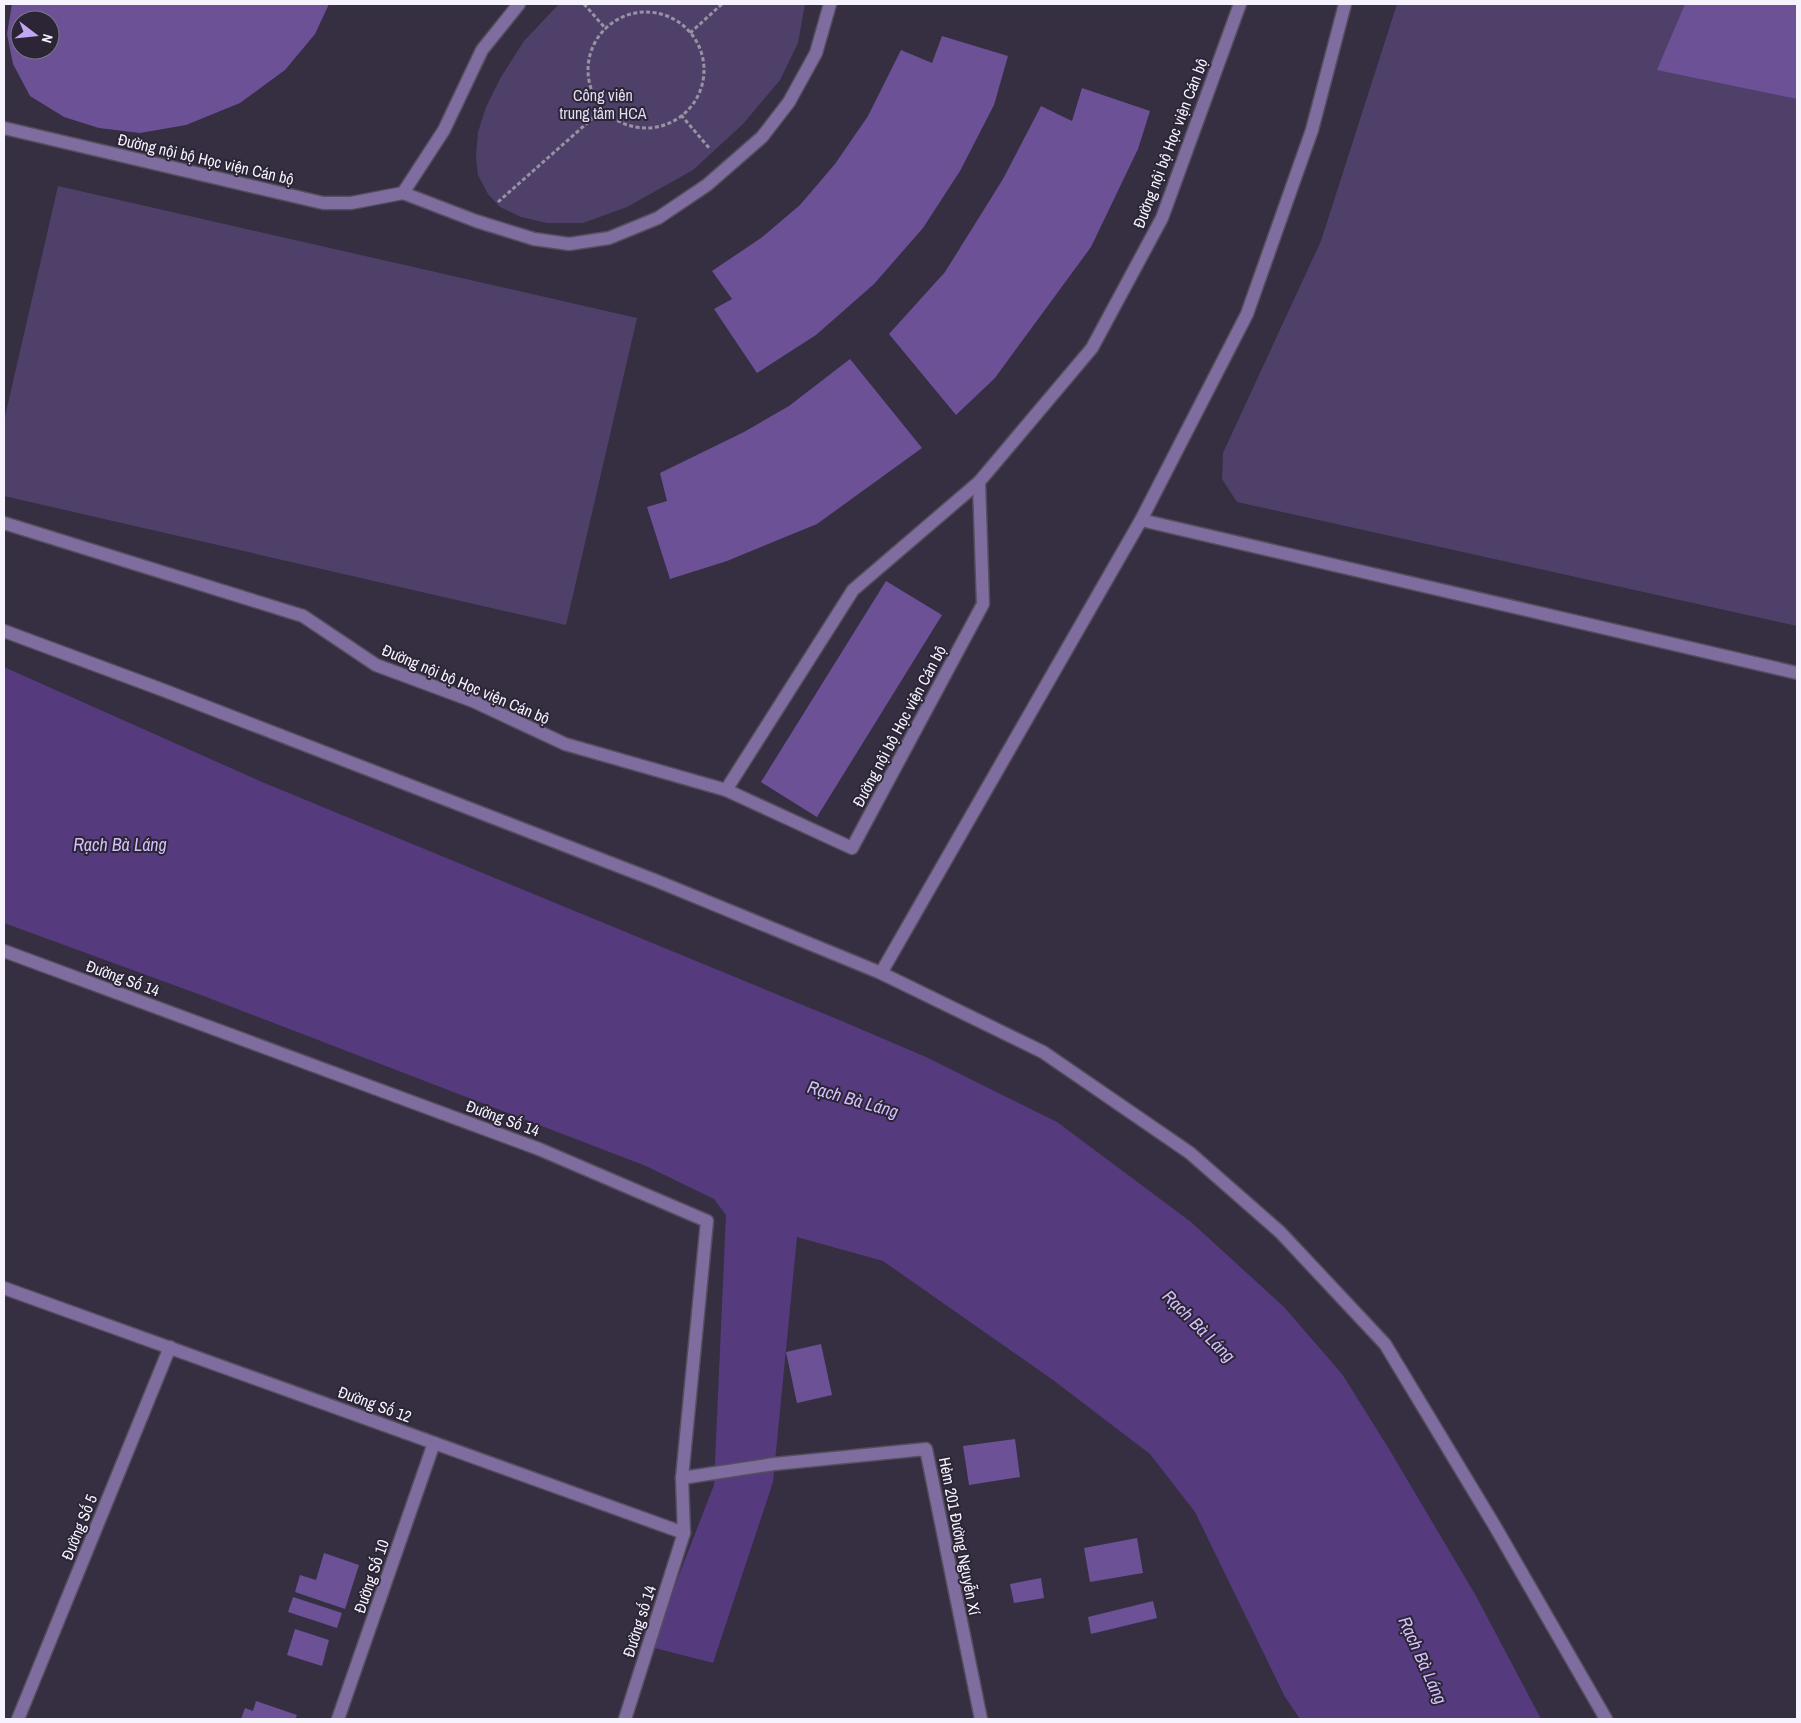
<svg xmlns="http://www.w3.org/2000/svg" width="1801" height="1723" viewBox="0 0 1801 1723" font-family="'Archivo Narrow',sans-serif">
  <style>
    .green { fill: #4f406a }
    .water { fill: #553b7e }
    .building { fill: #6c5197; fill-rule: evenodd }
    .lines { fill: none; stroke-linecap: round; stroke-linejoin: round }
    .service-casing { stroke: #544e5f; stroke-width: 15 }
    .minor-casing { stroke: #544e5f; stroke-width: 15 }
    .path { stroke: #9893a2; stroke-width: 3; stroke-dasharray: 4 2.5; stroke-linecap: butt }
    .service { stroke: #7e6d9e; stroke-width: 12 }
    .minor { stroke: #7e6d9e; stroke-width: 12 }
    .labels { text-anchor: middle; dominant-baseline: central; stroke-width: 4; stroke-linejoin: round; paint-order: stroke }
    .park-label { font-size: 16px; fill: #e3ddf2; stroke: #2b2536 }
    .street-label { font-size: 16px; fill: #f6f3ff; stroke: #2b2536 }
    .water-label { font-size: 18px; font-style: italic; fill: #d3bffb; stroke: #2b2536 }
  </style>
  <rect width="100%" height="100%" fill="#352f41"/>
  <!-- green -->
  <g class="green">
    <path d="M559 4H805L798 43 780 80 743 124 693 170 627 207 583 223H547L521 217 500 207 488 194 478 175 476 157 478 132 486 107 501 77 524 41Z"/>
    <path d="M1397 4H1797V626L1237 502 1222 479 1223 453 1321 241Z"/>
    <path d="M58 186 637 318 566 625 4 496V421Z"/>
  </g>
  <!-- water -->
  <path class="water" d="M4 667 262 782 844 1022 926 1057 1057 1122 1191 1222 1284 1307 1342 1374 1389 1449 1476 1596 1541 1719H1300L1285 1697 1195 1512 1150 1454 1053 1380 883 1261 797 1237 773 1482 713 1663 651 1647 714 1485 726 1215 714 1199 646 1166 201 995 4 923Z"/>
  <!-- building -->
  <g class="building">
    <path d="M12 4H329L315 34 285 70 240 103 186 125 140 133 99 128 64 117 30 96 13 64 7 34ZM20 20H50V50H20Z"/>
    <path d="M1685 4H1797V99L1657 70Z"/>
    <path d="M942 36 1008 56 994 105 960 171 923 228 874 284 816 335 757 373 714 309 732 299 712 271 761 238 800 205 835 164 868 116 901 50 932 63Z"/>
    <path d="M1082 88 1150 111 1138 149 1091 247 995 378 956 415 889 334 945 272 1003 179 1041 106 1072 121Z"/>
    <path d="M850 359 922 448 817 524 727 561 670 579 647 507 667 501 660 473 744 432 789 406Z"/>
    <path d="M886 581 942 615 817 817 761 782Z"/>
    <path d="M821 1344 832 1395 797 1403 786 1352Z"/>
    <path d="M1015 1439 1020 1477 969 1485 963 1446Z"/>
    <path d="M1137 1538 1143 1573 1090 1582 1084 1548Z"/>
    <path d="M324 1553 359 1565 345 1609 295 1592 300 1575 316 1580Z"/>
    <path d="M1041 1578 1044 1598 1014 1603 1010 1584Z"/>
    <path d="M293 1597 342 1613 337 1628 288 1612Z"/>
    <path d="M1153 1601 1157 1618 1091 1634 1088 1617Z"/>
    <path d="M295 1629 329 1640 322 1666 287 1655Z"/>
    <path d="M256 1701 297 1715 295 1719H241L245 1708 253 1711Z"/>
  </g>
  <g class="lines">
    <defs>
      <g id="service">
        <path d="M4 128 323 203H351L403 193 476 221 534 239 569 244 609 238 658 218 707 185 762 137 789 102 816 53 830 4"/>
        <path d="M403 193 444 130 482 50 519 4"/>
        <path d="M4 523 303 616 376 665 473 701 565 744 726 790 853 590 979 482 1092 348 1162 218 1240 4"/>
        <path d="M726 790 852 848 983 604 979 482"/>
      </g>
      <g id="minor">
        <path d="M1141 520 1797 673"/>
        <path d="M4 631 163 690 657 881 881 973 1043 1052 1190 1153 1280 1232 1385 1344 1493 1523 1606 1719"/>
        <path d="M4 951 539 1149 707 1221 682 1478 684 1533 4 1288"/>
        <path d="M881 973 1141 520 1247 314 1312 130 1345 4"/>
        <path d="M682 1478 774 1464 926 1449 981 1719"/>
        <path d="M18 1719 170 1347"/>
        <path d="M338 1719 434 1443"/>
        <path d="M625 1719 684 1533"/>
      </g>
    </defs>
    <!-- service casing -->
    <use href="#service" class="service-casing"/>
    <!-- minor casing -->
    <use href="#minor" class="minor-casing"/>
    <!-- path -->
    <g class="path">
      <path d="M584 4 606 29"/>
      <circle cx="646" cy="70" r="58"/>
      <path d="M690 33 722 4"/>
      <path d="M681 115 710 149"/>
      <path d="M498 202 603 109"/>
    </g>
    <!-- service -->
    <use href="#service" class="service"/>
    <!-- minor -->
    <use href="#minor" class="minor"/>
  </g>
  <g class="labels">
    <!-- park labels -->
    <g class="park-label">
      <text x="603" y="95">Công viên<tspan x="603" dy="18">trung tâm HCA</tspan></text>
    </g>
    <!-- street labels -->
    <g class="street-label">
      <text transform="translate(1170 143) rotate(-69)">Đường nội bộ Học viện Cán bộ</text>
      <text transform="translate(206 159) rotate(13)">Đường nội bộ Học viện Cán bộ</text>
      <text transform="translate(466 684) rotate(23)">Đường nội bộ Học viện Cán bộ</text>
      <text transform="translate(899 726) rotate(-62)">Đường nội bộ Học viện Cán bộ</text>
      <text transform="translate(123 978) rotate(20)">Đường Số 14</text>
      <text transform="translate(503 1118) rotate(20)">Đường Số 14</text>
      <text transform="translate(375 1404) rotate(20)">Đường Số 12</text>
      <text transform="translate(79 1527) rotate(-68)">Đường Số 5</text>
      <text transform="translate(960 1536) rotate(79)">Hẻm 201 Đường Nguyễn Xí</text>
      <text transform="translate(371 1576) rotate(-71)">Đường Số 10</text>
      <text transform="translate(639 1621) rotate(-72)">Đường số 14</text>
    </g>
    <!-- water labels -->
    <g class="water-label">
      <text x="120" y="844">Rạch Bà Láng</text>
      <text transform="translate(853 1099) rotate(16)">Rạch Bà Láng</text>
      <text transform="translate(1199 1326) rotate(45)">Rạch Bà Láng</text>
      <text transform="translate(1423 1660) rotate(66)">Rạch Bà Láng</text>
    </g>
  </g>
  <!-- border -->
  <rect width="1801" height="1723" fill="none" stroke="#f6f3ff" stroke-width="10"/>
  <!-- north arrow -->
  <g transform="translate(35 35) rotate(106)"><circle r="24" fill="#2b2536" stroke="#7c7786"/>
  <path d="M0-4L9 19L0 12L-9 19Z" fill="#c2a8f3"/>
  <text y="-8" font-size="14" font-weight="bold" text-anchor="middle" fill="#f6f3ff">N</text>
  </g>
</svg>
